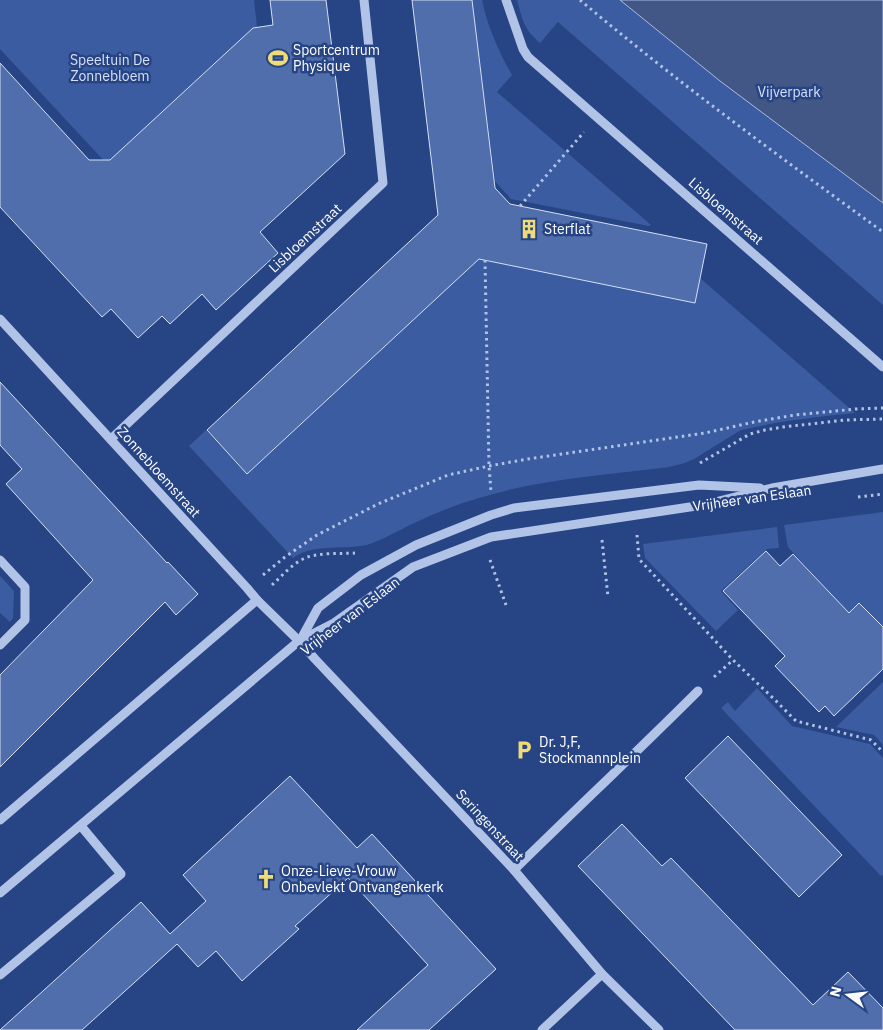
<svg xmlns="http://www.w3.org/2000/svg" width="883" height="1030" viewBox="0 0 883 1030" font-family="'IBM Plex Sans',sans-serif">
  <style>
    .green { fill: #3c5ca1 }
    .water { fill: #435786; stroke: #a6bce8 }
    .building { fill: #506dac; stroke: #d5e0f6 }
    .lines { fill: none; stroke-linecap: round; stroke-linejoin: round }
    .path { stroke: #b1c3e7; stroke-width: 3; stroke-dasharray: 2.5 4; stroke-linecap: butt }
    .minor { stroke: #b1c3e7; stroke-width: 9 }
    .labels { text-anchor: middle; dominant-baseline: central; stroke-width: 5; stroke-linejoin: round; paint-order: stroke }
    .poi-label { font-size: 14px; fill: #fff; stroke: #274484; text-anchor: start }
    .park-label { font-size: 14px; fill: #d5e0f6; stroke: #274484 }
    .street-label { font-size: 14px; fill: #fff; stroke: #274484 }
  </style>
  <rect width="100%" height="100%" fill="#274484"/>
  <!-- green -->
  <g class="green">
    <path d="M0 0H254L257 27 253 28 107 164 0 49Z"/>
    <path d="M472 0H482C488 28 498 50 512 75L497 92 651 225 649 226 511 199 495 181Z"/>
    <path d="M517 0H883V305L558 22 540 43C523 28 523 21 517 0Z"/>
    <path d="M479 259 695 302 700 278 855 413 826 416 780 422 741 430 694 459 685 463 669 467C606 475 540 479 479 498 454 505 431 515 408 526 396 532 383 539 370 544 345 551 316 542 293 558L189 446 206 430 247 474Z"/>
    <path d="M883 512V627L860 603 849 613 788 547 784 525Z"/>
    <path d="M777 527 779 548 767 549 721 591 738 610 716 631 645 558 643 544Z"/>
    <path d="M0 576 14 591 13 618 10 622 0 613Z"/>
    <path d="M883 682V745L874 735 836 727Z"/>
    <path d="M757 688 792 726 870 744 883 758V875L881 876 721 708 728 702 735 711Z"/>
  </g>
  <!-- water -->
  <path class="water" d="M620 0H883V203L720 81Z"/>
  <!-- building -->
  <g class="building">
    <path d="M270 0H326L345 154 260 232 278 253 216 310 202 294 170 324 162 316 138 338 111 309 102 317 0 207V63L89 160H110L253 28 273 25Z"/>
    <path d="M412 0H472L495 188 510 204 707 244 695 303 479 259 247 474 207 430 438 215Z"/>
    <path d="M0 382 167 563 168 562 198 594 176 615 165 602 0 767V675L93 580 6 484 22 469 0 445Z"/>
    <path d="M766 551 780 566 793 554 849 613 859 603 883 627V669L834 716 825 706 819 712 775 666 785 656 723 591Z"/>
    <path d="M728 736 842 855 799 897 685 778Z"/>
    <path d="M290 776 357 848 372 834 496 969 429 1030H357L428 965 348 878 295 926 299 929 242 981 216 951 198 967 177 944 82 1030H0L141 902 170 934 206 901 183 875Z"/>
    <path d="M622 824 662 866 671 858 813 1005 848 972 883 1008V1030H735L578 866Z"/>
  </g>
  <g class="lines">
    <!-- path -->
    <g class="path">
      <path d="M580 0C677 82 780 157 883 232"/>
      <path d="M520 206 584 132"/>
      <path d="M485 260 489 466 491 492"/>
      <path d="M700 463 750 434 765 430 783 427 846 420 883 419"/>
      <path d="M858 497 883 494"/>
      <path d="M637 535 639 559 733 660 775 700 796 721 871 740 883 752"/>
      <path d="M602 540 608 597"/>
      <path d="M490 560 506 605"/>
      <path d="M263 575 285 557 317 535 378 504 448 475 489 466 528 459 705 433 754 422 795 415 856 409 883 408"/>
      <path d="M272 585C282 576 291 565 303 559 316 552 341 554 355 553"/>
      <path d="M714 677 733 660"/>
    </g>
    <!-- minor -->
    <g class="minor">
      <path d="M506 0 523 49 528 57 883 367"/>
      <path d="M0 319 247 588 257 600 299 641 315 659 514 870 602 974 659 1030"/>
      <path d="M111 439 383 183 364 0"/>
      <path d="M0 560 25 587V620L0 645"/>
      <path d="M300 641 318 608 361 575 416 545 491 515 514 508 699 485 760 488"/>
      <path d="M0 820 257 600"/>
      <path d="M514 870C575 810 638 751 698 691"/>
      <path d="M0 893 299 641 334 623 413 567 491 537 703 505 772 488 883 469"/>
      <path d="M0 975 121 874 81 826"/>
      <path d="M542 1030 602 974"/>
    </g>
  </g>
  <!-- icons -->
  <defs>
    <symbol id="stadium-bare" viewBox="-9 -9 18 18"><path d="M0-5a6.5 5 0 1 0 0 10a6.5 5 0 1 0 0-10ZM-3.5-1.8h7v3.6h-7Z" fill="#efdc77" stroke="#274484" stroke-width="2.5" paint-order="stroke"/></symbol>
    <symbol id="building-bare" viewBox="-9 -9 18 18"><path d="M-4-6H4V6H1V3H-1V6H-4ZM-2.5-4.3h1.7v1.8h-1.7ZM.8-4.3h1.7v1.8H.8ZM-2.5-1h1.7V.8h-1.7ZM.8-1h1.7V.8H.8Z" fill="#efdc77" stroke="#274484" stroke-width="2.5" paint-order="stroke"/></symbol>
    <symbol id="parking-bare" viewBox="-9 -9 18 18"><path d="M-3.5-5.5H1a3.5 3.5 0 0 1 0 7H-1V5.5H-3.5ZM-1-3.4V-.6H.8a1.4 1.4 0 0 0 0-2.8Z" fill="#efdc77" stroke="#274484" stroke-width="2.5" paint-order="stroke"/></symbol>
    <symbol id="church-bare" viewBox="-9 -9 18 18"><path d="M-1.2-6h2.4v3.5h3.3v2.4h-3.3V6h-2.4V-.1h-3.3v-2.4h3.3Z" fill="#efdc77" stroke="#274484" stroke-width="2.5" paint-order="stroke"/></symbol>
  </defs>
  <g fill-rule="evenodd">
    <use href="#stadium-bare" x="264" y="44" width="28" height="28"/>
    <use href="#building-bare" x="515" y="215" width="28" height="28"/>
    <use href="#parking-bare" x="510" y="736" width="28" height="28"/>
    <use href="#church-bare" x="252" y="865" width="28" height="28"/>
  </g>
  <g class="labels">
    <!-- poi labels -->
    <g class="poi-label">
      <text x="293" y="50">Sportcentrum<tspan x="293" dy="16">Physique</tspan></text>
      <text x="544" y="229">Sterflat</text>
      <text x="539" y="742">Dr. J,F,<tspan x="539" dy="16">Stockmannplein</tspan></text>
      <text x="281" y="871">Onze-Lieve-Vrouw<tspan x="281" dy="16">Onbevlekt Ontvangenkerk</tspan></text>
    </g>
    <!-- park labels -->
    <g class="park-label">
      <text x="110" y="60">Speeltuin De<tspan x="110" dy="16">Zonnebloem</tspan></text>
      <text x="789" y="92">Vijverpark</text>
    </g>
    <!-- street labels -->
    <g class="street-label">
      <text transform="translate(726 211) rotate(41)">Lisbloemstraat</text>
      <text transform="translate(305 238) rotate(-43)">Lisbloemstraat</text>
      <text transform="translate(159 472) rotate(48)">Zonnebloemstraat</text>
      <text transform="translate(752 498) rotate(-8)">Vrijheer van Eslaan</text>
      <text transform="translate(350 616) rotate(-37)">Vrijheer van Eslaan</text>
      <text transform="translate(490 825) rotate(47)">Seringenstraat</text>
    </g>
  </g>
  <!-- north arrow -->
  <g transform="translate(848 995) rotate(285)" stroke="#274484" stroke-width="4" paint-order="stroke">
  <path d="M0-4L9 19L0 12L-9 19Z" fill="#ffffff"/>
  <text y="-8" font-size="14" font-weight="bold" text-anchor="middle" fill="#ffffff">N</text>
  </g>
</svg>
